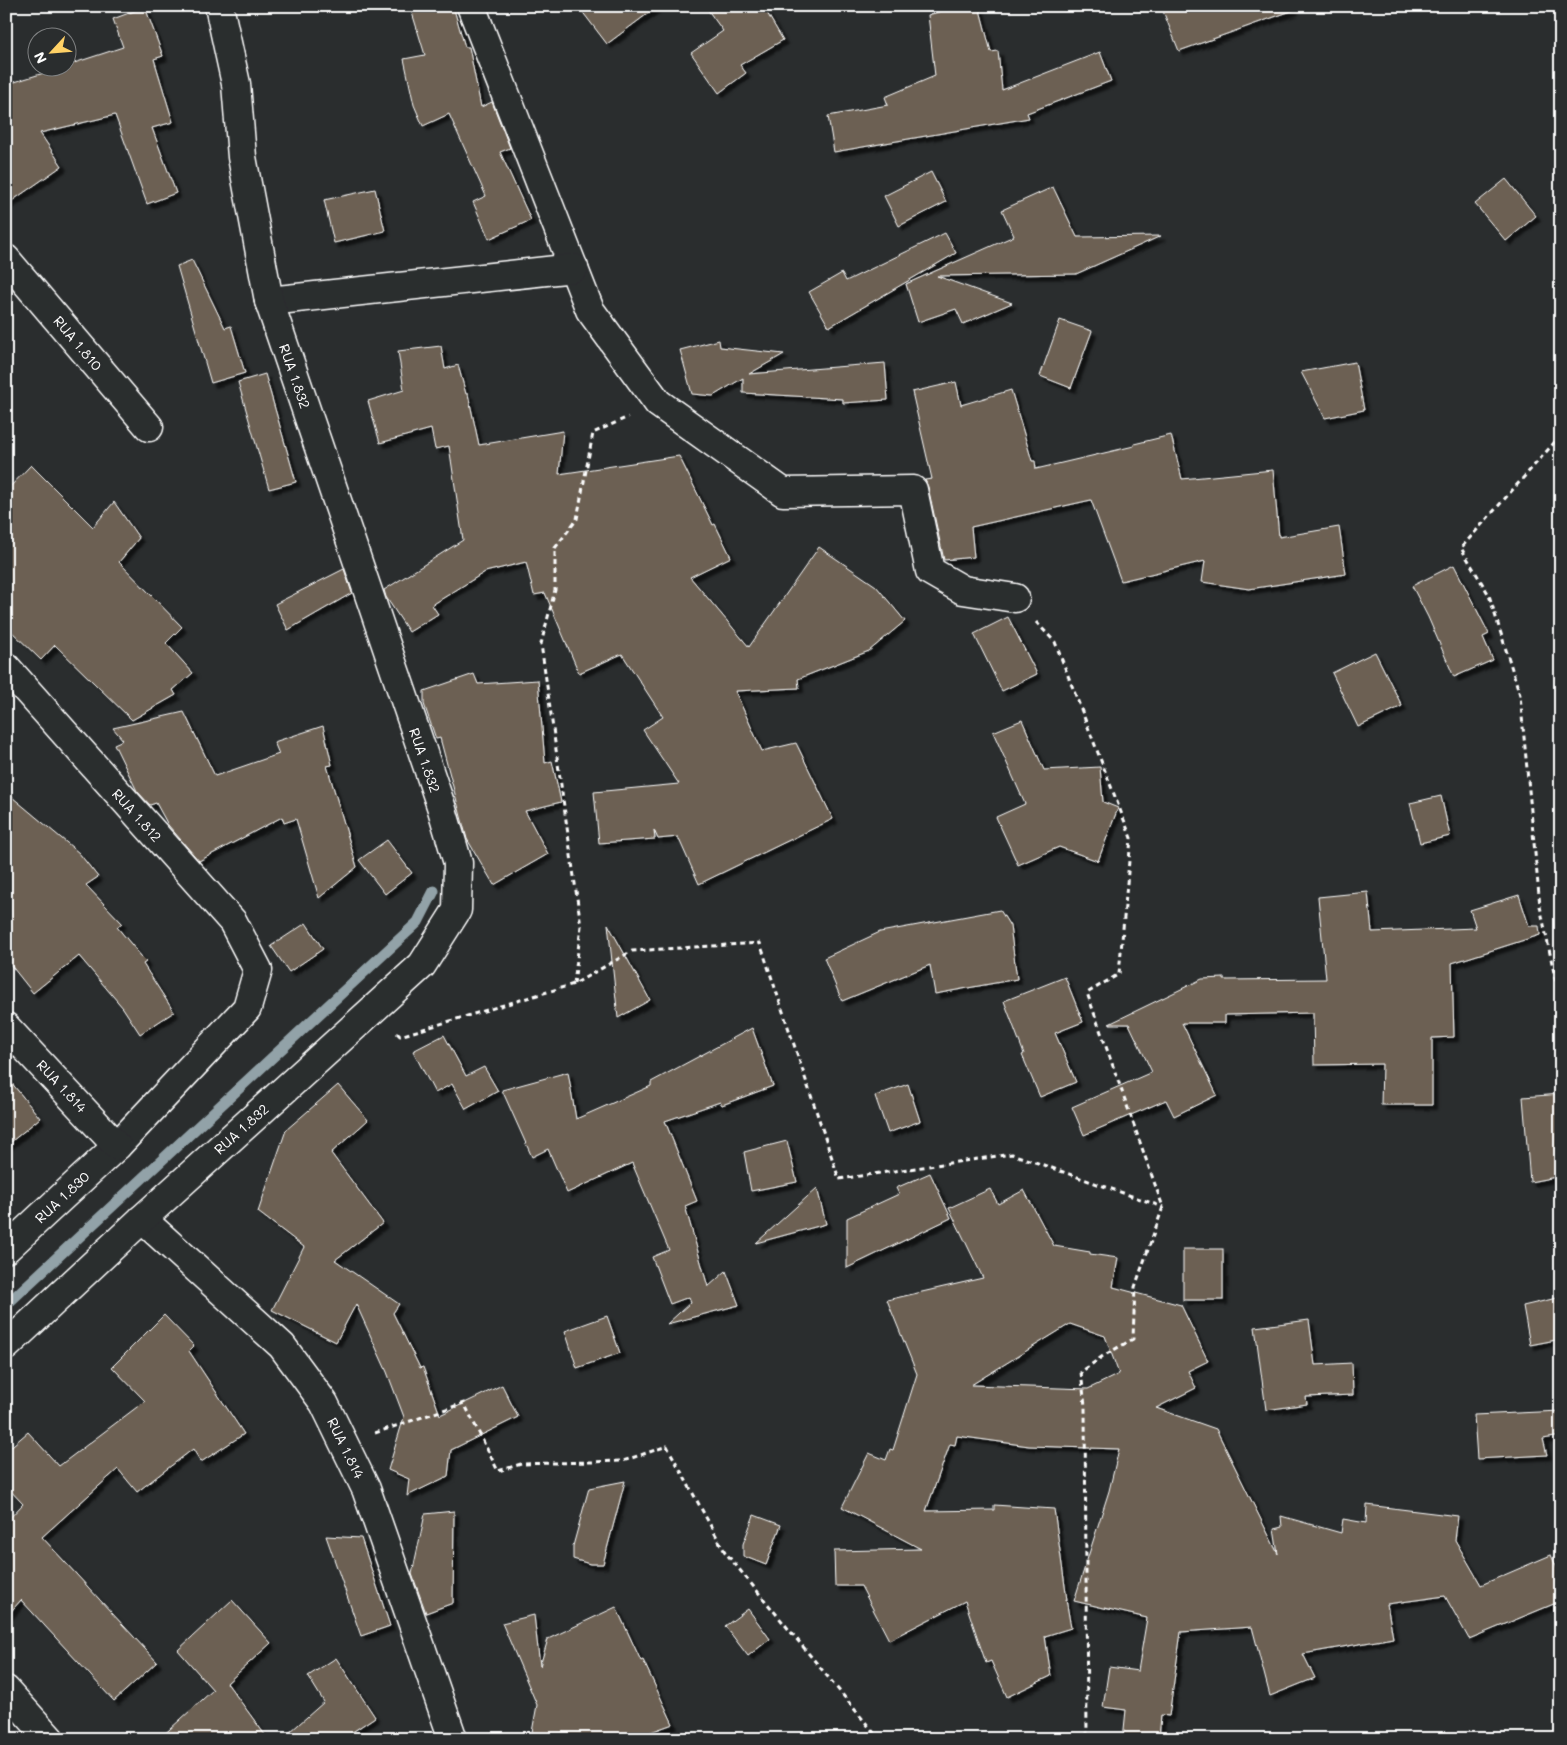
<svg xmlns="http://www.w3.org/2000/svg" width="1567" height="1745" viewBox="0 0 1567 1745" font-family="Mali,sans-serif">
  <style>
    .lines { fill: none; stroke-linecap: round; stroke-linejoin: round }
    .stream { stroke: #92a2a8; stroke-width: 11 }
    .building { fill: #6c6153; stroke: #fff; fill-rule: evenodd; filter: url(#shadow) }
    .minor-casing { stroke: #fff; stroke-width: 31 }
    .path { stroke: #fff; stroke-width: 3; stroke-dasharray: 5 4; stroke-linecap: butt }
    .minor { stroke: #2a2d2e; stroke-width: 28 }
    .labels { text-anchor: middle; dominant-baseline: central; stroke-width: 4.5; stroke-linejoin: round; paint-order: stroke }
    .street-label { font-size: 14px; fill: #fff; stroke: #2a2d2e }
  </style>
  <defs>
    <filter id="shadow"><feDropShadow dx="4.5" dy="4.5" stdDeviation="1" flood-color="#0009"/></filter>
  </defs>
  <rect width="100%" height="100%" fill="#2a2d2e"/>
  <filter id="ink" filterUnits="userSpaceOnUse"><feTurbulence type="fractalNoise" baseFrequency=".02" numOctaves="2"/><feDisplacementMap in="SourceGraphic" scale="10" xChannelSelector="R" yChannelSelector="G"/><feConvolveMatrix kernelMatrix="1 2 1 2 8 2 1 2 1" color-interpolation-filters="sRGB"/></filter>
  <g filter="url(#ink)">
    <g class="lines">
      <!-- stream -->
      <path class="stream" d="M6 1305 418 922 434 891"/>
    </g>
    <!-- building -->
    <g class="building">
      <path d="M410 6H453L465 47H469L481 107 492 102 510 148 500 152 531 220 489 239 473 202 486 196 449 114 423 126 414 105 404 59 425 55Z"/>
      <path d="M578 6H658L607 44Z"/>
      <path d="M705 6H763L783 40 740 65 746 73 719 93 691 53 723 31Z"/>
      <path d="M960 6H979L991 52 998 51 1002 90 1100 52 1111 81 1027 113 1029 118 834 152 828 116 888 105 885 97 935 76 928 15Z"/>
      <path d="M1161 6H1293L1294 10 1179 51Z"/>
      <path d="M145 7 163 56 154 59 173 122 152 128 176 193 147 204 115 115 40 133 62 166 6 205V83L8 84 60 68H68V65L123 47 113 19Z"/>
      <path d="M931 172 946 202 899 226 884 196Z"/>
      <path d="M1506 179 1536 216 1506 241 1475 204Z"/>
      <path d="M1053 187 1077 237 1161 236 1076 274 937 276 1012 303 963 324 956 309 918 322 906 284 1014 236 1002 210Z"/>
      <path d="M375 189 385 231 334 243 324 200Z"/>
      <path d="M945 233 956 253 829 327 809 292 842 273 846 281Z"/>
      <path d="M192 260 225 328 231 326 245 373 211 383 177 266Z"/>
      <path d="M1060 320 1092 331 1071 388 1040 376Z"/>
      <path d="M719 340 720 347 784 354 749 374 885 363 888 400 843 403V399L743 393V378L713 396 692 394 680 350Z"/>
      <path d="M441 346 445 369 458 365 466 394H468L479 445 563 431 559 474 679 456 713 525 715 524 731 557 690 577 749 647 819 547 876 586 905 621 869 651 798 679 799 688 735 691 762 751 796 743 833 819 699 884 678 837 658 839 654 830 655 839 599 843 594 792 679 784 643 730 663 717 622 654 579 673 545 593 534 595 526 562 485 572 432 605 438 614 409 632 386 597 384 590 463 540 449 446 435 449 431 429 380 443 368 401 404 390 398 351Z"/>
      <path d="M1355 362 1364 410 1325 418 1301 372Z"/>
      <path d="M265 374 296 482 269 489 238 382Z"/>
      <path d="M956 382 961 405 1011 390 1032 461H1035L1036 469 1134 446V444L1171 435 1182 479 1273 470 1279 537 1339 527 1346 574 1249 589 1202 582 1205 561 1121 581 1091 500 971 527 974 557 944 560 928 487 925 480 932 479 912 392Z"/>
      <path d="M31 465 93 527 114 502 139 538 119 562 182 627 166 643 193 673 173 690 176 695 132 720 55 645 41 660 6 626V491Z"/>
      <path d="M1454 565 1489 634 1483 637 1493 660 1454 677 1428 617 1412 586Z"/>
      <path d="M344 569 352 593 288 630 275 604Z"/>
      <path d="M1008 617 1037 674 1002 691 974 634Z"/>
      <path d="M1375 652 1402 706 1358 727 1332 673Z"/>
      <path d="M474 674 478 684 538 680 545 763 552 761 561 802 525 811 548 854 494 885 467 839 440 738 436 739 424 704V691Z"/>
      <path d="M184 712 215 776 279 754 274 742 323 726 332 765 327 766 357 867 319 898 296 819 284 823 282 817 199 861 168 825 156 803 150 805 137 791 114 744 123 740 113 728Z"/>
      <path d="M1022 720 1044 770 1100 767 1103 802 1118 808 1098 861 1059 847 1018 865 996 817 1025 804 993 732Z"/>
      <path d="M6 792 79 853 98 877 86 885 122 923 117 927 146 962 143 964 174 1012 140 1034 123 1008 79 956 33 993 6 959Z"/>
      <path d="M1441 796 1450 836 1420 843 1410 803Z"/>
      <path d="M387 840 412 873 385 894 359 860Z"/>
      <path d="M1368 892 1372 932 1476 928 1470 910 1519 895 1529 926H1539L1540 935 1452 963 1454 1037 1432 1038V1105H1381L1382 1064 1314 1065 1313 1013 1225 1015V1023H1182L1217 1095 1174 1116 1166 1100 1084 1135 1072 1107 1152 1072 1129 1024H1109L1202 979 1224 978V980L1326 979 1318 897Z"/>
      <path d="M1000 910 1010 926 1017 979 935 994 930 965 842 1001 824 958 880 932Z"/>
      <path d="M306 923 323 949 289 972 271 946Z"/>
      <path d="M608 924 650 1000 618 1018Z"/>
      <path d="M1065 977 1083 1022 1055 1033 1076 1082 1040 1097 1022 1055 1024 1054 1004 1001Z"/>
      <path d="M752 1028 773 1086 722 1105 720 1102 665 1121 697 1201 685 1206 708 1287 726 1271 739 1305 667 1324 691 1302 689 1297 670 1304 652 1257 669 1250 632 1163 567 1193 548 1149 532 1157 502 1090 568 1072 576 1119 651 1086V1082Z"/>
      <path d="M444 1035 466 1076 484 1067 498 1091 466 1109 452 1084 435 1093 413 1051Z"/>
      <path d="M6 1076 40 1118 6 1146Z"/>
      <path d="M908 1084 920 1121 888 1133 875 1096Z"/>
      <path d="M338 1085 368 1120 331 1153 383 1223 335 1260 399 1304 393 1313 420 1368 423 1367 440 1415 502 1385 518 1417 451 1450 448 1476 407 1496 409 1479 388 1470 404 1417 387 1372 356 1304 336 1342 272 1310 304 1247 258 1212 286 1130Z"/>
      <path d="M1561 1094V1176L1530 1182 1523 1097Z"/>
      <path d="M787 1141 797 1182 751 1191 744 1152Z"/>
      <path d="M930 1173 951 1218 847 1268V1218L899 1194 896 1188Z"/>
      <path d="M817 1188 826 1224 756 1243Z"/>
      <path d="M990 1189 998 1204 1024 1190 1054 1246 1090 1252V1254L1118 1258 1113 1287 1181 1305 1208 1361 1188 1371 1196 1388 1156 1408 1216 1429 1278 1554 1274 1529 1282 1527 1281 1516 1341 1533 1343 1519 1366 1523 1367 1505 1458 1516 1455 1540 1481 1585 1551 1555 1561 1577V1601L1469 1639 1445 1596 1387 1604 1393 1638 1303 1654 1315 1678 1270 1696 1252 1627 1181 1632 1169 1716 1161 1715 1159 1739H1123L1126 1710 1103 1707 1109 1667 1138 1671 1147 1618 1074 1601 1109 1491 1119 1449 1029 1446 957 1436 955 1445 950 1444 926 1511 994 1510V1505L1054 1509 1067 1600 1066 1599 1071 1628 1045 1636 1051 1676 1007 1697 991 1661 986 1663 965 1601 889 1640 861 1586H835L834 1551 921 1549 842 1507 869 1453 886 1460 890 1449 893 1450 917 1374 887 1300 983 1278 949 1208ZM1070 1324 1105 1336 1119 1374 1088 1389 971 1385Z"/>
      <rect x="1183" y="1249" width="40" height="51"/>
      <path d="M1561 1297V1339L1530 1345 1523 1306Z"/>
      <path d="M164 1315 194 1346 189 1351 244 1434 201 1462 193 1449 137 1492 118 1469 42 1537 157 1662 114 1701 21 1600 6 1617V1522L23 1504 6 1486V1451L28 1432 59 1466 145 1401 112 1367Z"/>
      <path d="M607 1316 620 1353 577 1368 565 1331Z"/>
      <path d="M1309 1320 1315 1365 1352 1363 1353 1395 1306 1397 1307 1404 1266 1410 1255 1327Z"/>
      <path d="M1561 1411V1436L1543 1439 1547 1455 1477 1459 1474 1415Z"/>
      <path d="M625 1481 603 1564H590L573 1559V1546L589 1488Z"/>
      <path d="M454 1511 453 1603 426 1613 412 1574 425 1514Z"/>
      <path d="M754 1515 781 1525 766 1565 743 1556V1544Z"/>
      <path d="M326 1536 361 1538 390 1626 361 1636Z"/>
      <path d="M232 1600 271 1643 227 1683 268 1739H159L213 1690 178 1650Z"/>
      <path d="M616 1607 641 1661 643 1660 673 1724 631 1739H566L532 1732 537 1705 502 1623 534 1615 540 1666 548 1639Z"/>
      <path d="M748 1609 770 1639 748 1656 725 1626Z"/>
      <path d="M336 1658 375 1717 342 1739H282L324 1702 308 1676Z"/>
    </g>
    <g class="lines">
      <defs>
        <g id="minor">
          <path d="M471 6 590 310 658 403 783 492 913 490 930 571 963 590 1015 598"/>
          <path d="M6 259 149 427"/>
          <path d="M269 301 574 268"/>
          <path d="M6 667 233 922 258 970 247 1008 117 1146 6 1249"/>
          <path d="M6 1027 117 1146"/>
          <path d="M142 1219 282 1346 324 1403 366 1489 453 1739"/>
          <path d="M6 1346 142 1219 422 965 457 910 458 863 441 806 269 301 242 157 236 84 219 6"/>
          <path d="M6 1690 50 1739"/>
        </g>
      </defs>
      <!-- minor casing -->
      <use href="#minor" class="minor-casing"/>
      <!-- path -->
      <g class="path">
        <path d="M1561 435 1461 548 1489 595 1520 695 1540 906 1561 1006"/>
        <path d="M1036 622 1055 642 1131 838 1119 974 1087 993 1163 1207 1135 1287 1133 1339 1103 1356 1081 1372 1085 1406 1087 1739"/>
        <path d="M574 984 581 926 541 644 555 590V548L577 519 593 433 628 417"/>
        <path d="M397 1033 400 1036 574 984 632 951 760 943 839 1179 1012 1154 1163 1207"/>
        <path d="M375 1433 464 1403 498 1471 521 1464 623 1461 667 1446 725 1552 879 1739"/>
      </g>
      <!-- minor -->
      <use href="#minor" class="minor"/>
    </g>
  </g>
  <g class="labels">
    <!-- street labels -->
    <g class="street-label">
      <text transform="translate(78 343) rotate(50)">RUA 1.810</text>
      <text transform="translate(295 376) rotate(71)">RUA 1.832</text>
      <text transform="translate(425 760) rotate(71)">RUA 1.832</text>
      <text transform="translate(137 815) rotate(48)">RUA 1.812</text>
      <text transform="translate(62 1086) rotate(47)">RUA 1.814</text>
      <text transform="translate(241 1129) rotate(-42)">RUA 1.832</text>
      <text transform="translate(62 1197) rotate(-43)">RUA 1.830</text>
      <text transform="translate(346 1448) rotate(64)">RUA 1.814</text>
    </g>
  </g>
  <!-- margin -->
  <rect width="1567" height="1745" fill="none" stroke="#2a2d2e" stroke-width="25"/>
  <rect x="12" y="12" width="1542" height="1720" fill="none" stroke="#fff" stroke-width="2" filter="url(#ink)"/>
  <!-- north arrow -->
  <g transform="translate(52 52) rotate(244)"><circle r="24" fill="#2a2d2e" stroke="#7f8182"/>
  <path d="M0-4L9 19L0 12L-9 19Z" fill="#ffd166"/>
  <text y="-8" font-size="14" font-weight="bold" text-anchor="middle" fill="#ffffff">N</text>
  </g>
</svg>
